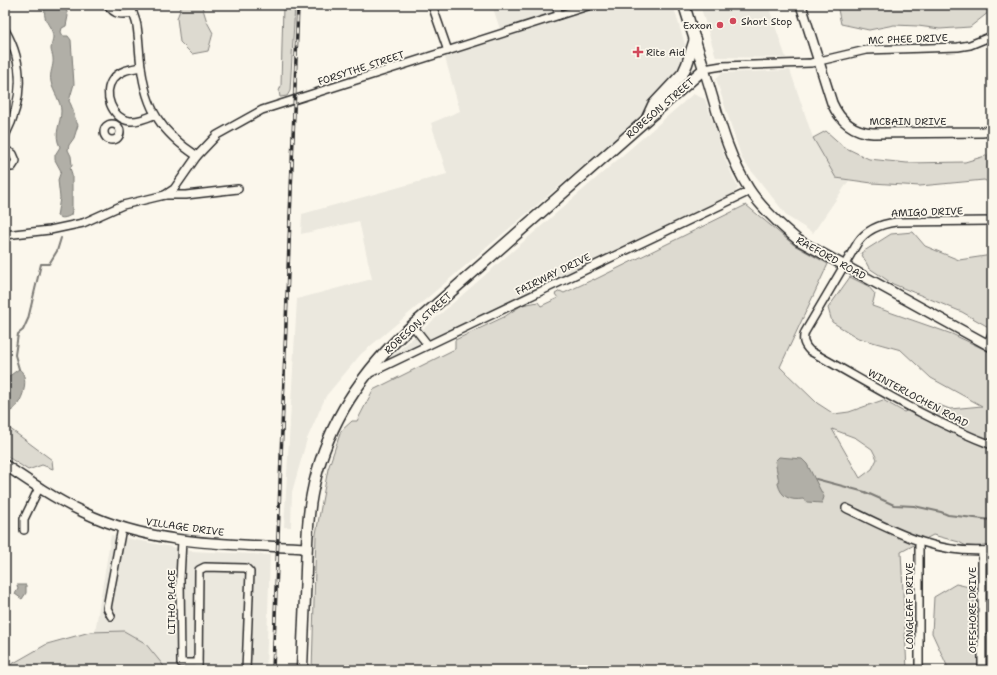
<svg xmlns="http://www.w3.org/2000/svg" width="997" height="675" viewBox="0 0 997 675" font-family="'Shantell Sans',sans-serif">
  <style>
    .built { fill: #ebe8de }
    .green { fill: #dddad0; stroke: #84827e; fill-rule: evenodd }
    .water { fill: #b1afa7; stroke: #7b7a75 }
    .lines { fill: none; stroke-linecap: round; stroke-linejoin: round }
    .stream { stroke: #7b7a75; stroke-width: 2 }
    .street-casing { stroke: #2b2b2b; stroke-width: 10 }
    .secondary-casing { stroke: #2b2b2b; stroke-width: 12 }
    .primary-casing { stroke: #2b2b2b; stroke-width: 13 }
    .street { stroke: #fbf7ec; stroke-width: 7 }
    .secondary { stroke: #fbf7ec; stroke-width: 9 }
    .primary { stroke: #fbf7ec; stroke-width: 10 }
    .rail-casing { stroke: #2b2b2b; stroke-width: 3.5 }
    .rail { stroke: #fbf7ec; stroke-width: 2; stroke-dasharray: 6; stroke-linecap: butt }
    .poi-dot { fill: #d1495b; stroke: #fbf7ec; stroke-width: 1.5 }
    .labels { text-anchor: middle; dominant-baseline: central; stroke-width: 3.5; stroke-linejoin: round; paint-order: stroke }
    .poi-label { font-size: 10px; fill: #2b2b2b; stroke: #fbf7ec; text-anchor: start }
    .street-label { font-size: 10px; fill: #2b2b2b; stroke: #fbf7ec }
  </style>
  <rect width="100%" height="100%" fill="#fbf7ec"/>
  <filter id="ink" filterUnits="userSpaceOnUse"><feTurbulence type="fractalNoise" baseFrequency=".025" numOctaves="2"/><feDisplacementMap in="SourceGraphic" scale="8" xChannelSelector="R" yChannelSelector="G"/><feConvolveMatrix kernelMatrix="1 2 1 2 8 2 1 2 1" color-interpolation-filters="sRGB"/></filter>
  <g filter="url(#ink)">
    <!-- built -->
    <g class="built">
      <path d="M492 5H673L691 64 681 83 361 354 326 396 307 439 292 492 291 527H284L297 299 372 279 359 221 301 234 302 214 447 174 431 123 460 111 442 47 500 29Z"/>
      <path d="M700 5H768L786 58 716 57Z"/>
      <path d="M790 70 813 138 826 160 861 163 813 233 788 217 742 159 716 79 721 73Z"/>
      <path d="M693 94 705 99 726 161 738 188 734 193 391 357Z"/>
      <path d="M111 535 192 551 270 555 266 670H167L145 643 95 632Z"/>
    </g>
    <!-- green -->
    <g class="green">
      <path d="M182 5H201L202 6 207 22 213 33 208 51 192 54 180 42 177 18Z"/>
      <path d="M283 5H295L290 91 287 96 280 97 279 91 281 86Z"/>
      <path d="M837 5H990L989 12 970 27 940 29 918 26 894 25 869 30 841 24Z"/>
      <path d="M826 131 844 147 869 159 907 163 965 162 992 154V184L984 180 920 186 872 183 836 178 813 138Z"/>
      <path d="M746 205 794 245 828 264 780 367 817 403 834 414 849 412 883 400 904 412 931 402 950 409 982 406 931 378 901 350 858 338 832 322 828 308 850 277 868 286 875 294 872 306 952 334 992 353V569L991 560 959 542 933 535 901 552 907 670H312L316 534 328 469 341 431 352 421H357L373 390 455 349V340L504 317 522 305 538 302 541 306 558 298 555 294 560 291 564 293 594 279V280ZM832 429 856 438 872 449 877 459 872 469 860 478Z"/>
      <path d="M913 232 925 246 959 260 992 255V329L962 312 893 284 869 268 861 253 891 234Z"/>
      <path d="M5 425 52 460 53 469 42 465 28 470 5 455Z"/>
      <path d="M956 584 969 587 974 599 975 649 992 670H949L932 633 934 597Z"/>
      <path d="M124 631 145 643 167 670H5V668L47 644 90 632Z"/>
    </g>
    <!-- water -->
    <g class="water">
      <path d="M45 5H65L68 16 66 26 62 28 61 32 63 36H68L71 40 74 84 69 101C74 109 73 116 78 125L74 138 69 145 68 150 71 156 72 165 70 168 72 174V210L71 215C66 218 62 219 57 216L60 198 58 180 61 171 55 160V155L60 147C53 133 61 124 61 111 61 101 53 92 51 82 49 72 54 67 53 58 53 55 51 52 51 49 51 45 53 41 53 37 53 29 47 25 45 17 44 14 45 9 45 5Z"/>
      <path d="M19 369C32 377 21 412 5 413V381L8 377Z"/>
      <path d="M779 457 802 459 807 464 824 497 822 503 807 502 803 499C790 501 781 497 778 484 778 481 779 479 778 477 777 471 776 466 775 461Z"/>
      <path d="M17 585H26V593L22 599 15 594 18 589Z"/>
    </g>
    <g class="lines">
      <!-- stream -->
      <g class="stream">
        <path d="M19 369 15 355 18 334 23 330 28 319 41 264H49L57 251 61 238"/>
        <path d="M816 479 865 492 894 505 914 506 941 512 948 515 992 520"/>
      </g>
      <defs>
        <g id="street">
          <path d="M108 5C114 15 122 15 133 13"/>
          <path d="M130 5C132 12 136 19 137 26 139 39 139 52 141 66 146 109 161 132 197 156"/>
          <path d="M432 5 448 51"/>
          <path d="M556 5 559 15"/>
          <path d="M5 30C25 64 23 101 5 136"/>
          <path d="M141 67C131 69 120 70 113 79 102 93 112 119 130 121 138 122 147 118 154 115"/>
          <path d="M704 69 722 66 811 63 866 50 958 47 970 45 992 36"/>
          <circle cx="112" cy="132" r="8"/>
          <path d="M5 153 9 152 13 154 16 161 12 167H5"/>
          <path d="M165 195 174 189 197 156 217 135 262 110 591 5"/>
          <path d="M992 221 896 222C881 224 867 229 858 242L805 332C802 340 804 345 810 351 870 384 928 421 992 445"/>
          <path d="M5 235 50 230 83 223 123 205 165 195H186L238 189"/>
          <path d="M413 326 428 345"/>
          <path d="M988 343 992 334"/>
          <path d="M370 373 750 191"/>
          <path d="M846 508C893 531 937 556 992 550"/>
          <path d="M24 530V519L39 488"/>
          <path d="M182 540 180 579 181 663H198"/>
          <path d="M982 551V670"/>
          <path d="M111 616 107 608 122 528"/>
          <path d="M198 670 199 570 205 567 246 568 250 572 246 670"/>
          <path d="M919 670V542"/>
        </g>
        <g id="secondary">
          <path d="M801 5 832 103C840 121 854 132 873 133L982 132 992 131"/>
          <path d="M704 69C717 109 726 153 749 189 762 209 780 225 798 240L992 347"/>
          <path d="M5 465C30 482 55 499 83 512 153 546 231 544 307 548"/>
        </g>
        <g id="primary">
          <path d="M647 118 653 105 683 73 687 64 695 39"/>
          <path d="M302 670C303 637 305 603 306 570 307 544 307 519 312 494 324 431 358 377 404 333L704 69 684 5"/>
        </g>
      </defs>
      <!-- street casing -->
      <use href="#street" class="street-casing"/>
      <!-- secondary casing -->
      <use href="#secondary" class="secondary-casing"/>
      <!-- primary casing -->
      <use href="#primary" class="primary-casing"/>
      <!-- street -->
      <use href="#street" class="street"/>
      <!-- secondary -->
      <use href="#secondary" class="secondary"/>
      <!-- primary -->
      <use href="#primary" class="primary"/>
      <defs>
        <path id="rail" d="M273 670 298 5"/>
      </defs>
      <!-- rail casing -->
      <use href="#rail" class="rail-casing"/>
      <!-- rail -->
      <use href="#rail" class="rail"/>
    </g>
  </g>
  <!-- markers -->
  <g class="poi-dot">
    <circle cx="733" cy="21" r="4"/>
    <circle cx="720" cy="25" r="4"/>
    <path d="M636 46h4v4h4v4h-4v4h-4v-4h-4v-4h4z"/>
  </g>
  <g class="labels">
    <!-- poi labels -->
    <g class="poi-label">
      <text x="741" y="21">Short Stop</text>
      <text x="712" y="25" text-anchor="end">Exxon</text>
      <text x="646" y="52">Rite Aid</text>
    </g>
    <!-- street labels -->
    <g class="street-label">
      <text transform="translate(908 39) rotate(-2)">MC PHEE DRIVE</text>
      <text transform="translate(361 68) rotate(-18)">FORSYTHE STREET</text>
      <text transform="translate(660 108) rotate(-41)">ROBESON STREET</text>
      <text x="908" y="121">MCBAIN DRIVE</text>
      <text transform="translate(927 212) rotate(-2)">AMIGO DRIVE</text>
      <text transform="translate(831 258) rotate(29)">RAEFORD ROAD</text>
      <text transform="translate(553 274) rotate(-26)">FAIRWAY DRIVE</text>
      <text transform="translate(418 323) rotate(-42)">ROBESON STREET</text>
      <text transform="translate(918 398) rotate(28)">WINTERLOCHEN ROAD</text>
      <text transform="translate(185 527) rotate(8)">VILLAGE DRIVE</text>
      <text transform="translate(171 602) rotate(-90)">LITHO PLACE</text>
      <text transform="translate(909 606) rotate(-90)">LONGLEAF DRIVE</text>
      <text transform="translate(972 610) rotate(-90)">OFFSHORE DRIVE</text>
    </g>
  </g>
  <!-- margin -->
  <rect width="997" height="675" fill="none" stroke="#fbf7ec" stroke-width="20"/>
  <rect x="10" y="10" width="977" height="655" fill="none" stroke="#2b2b2b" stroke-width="1.5" filter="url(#ink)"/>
</svg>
